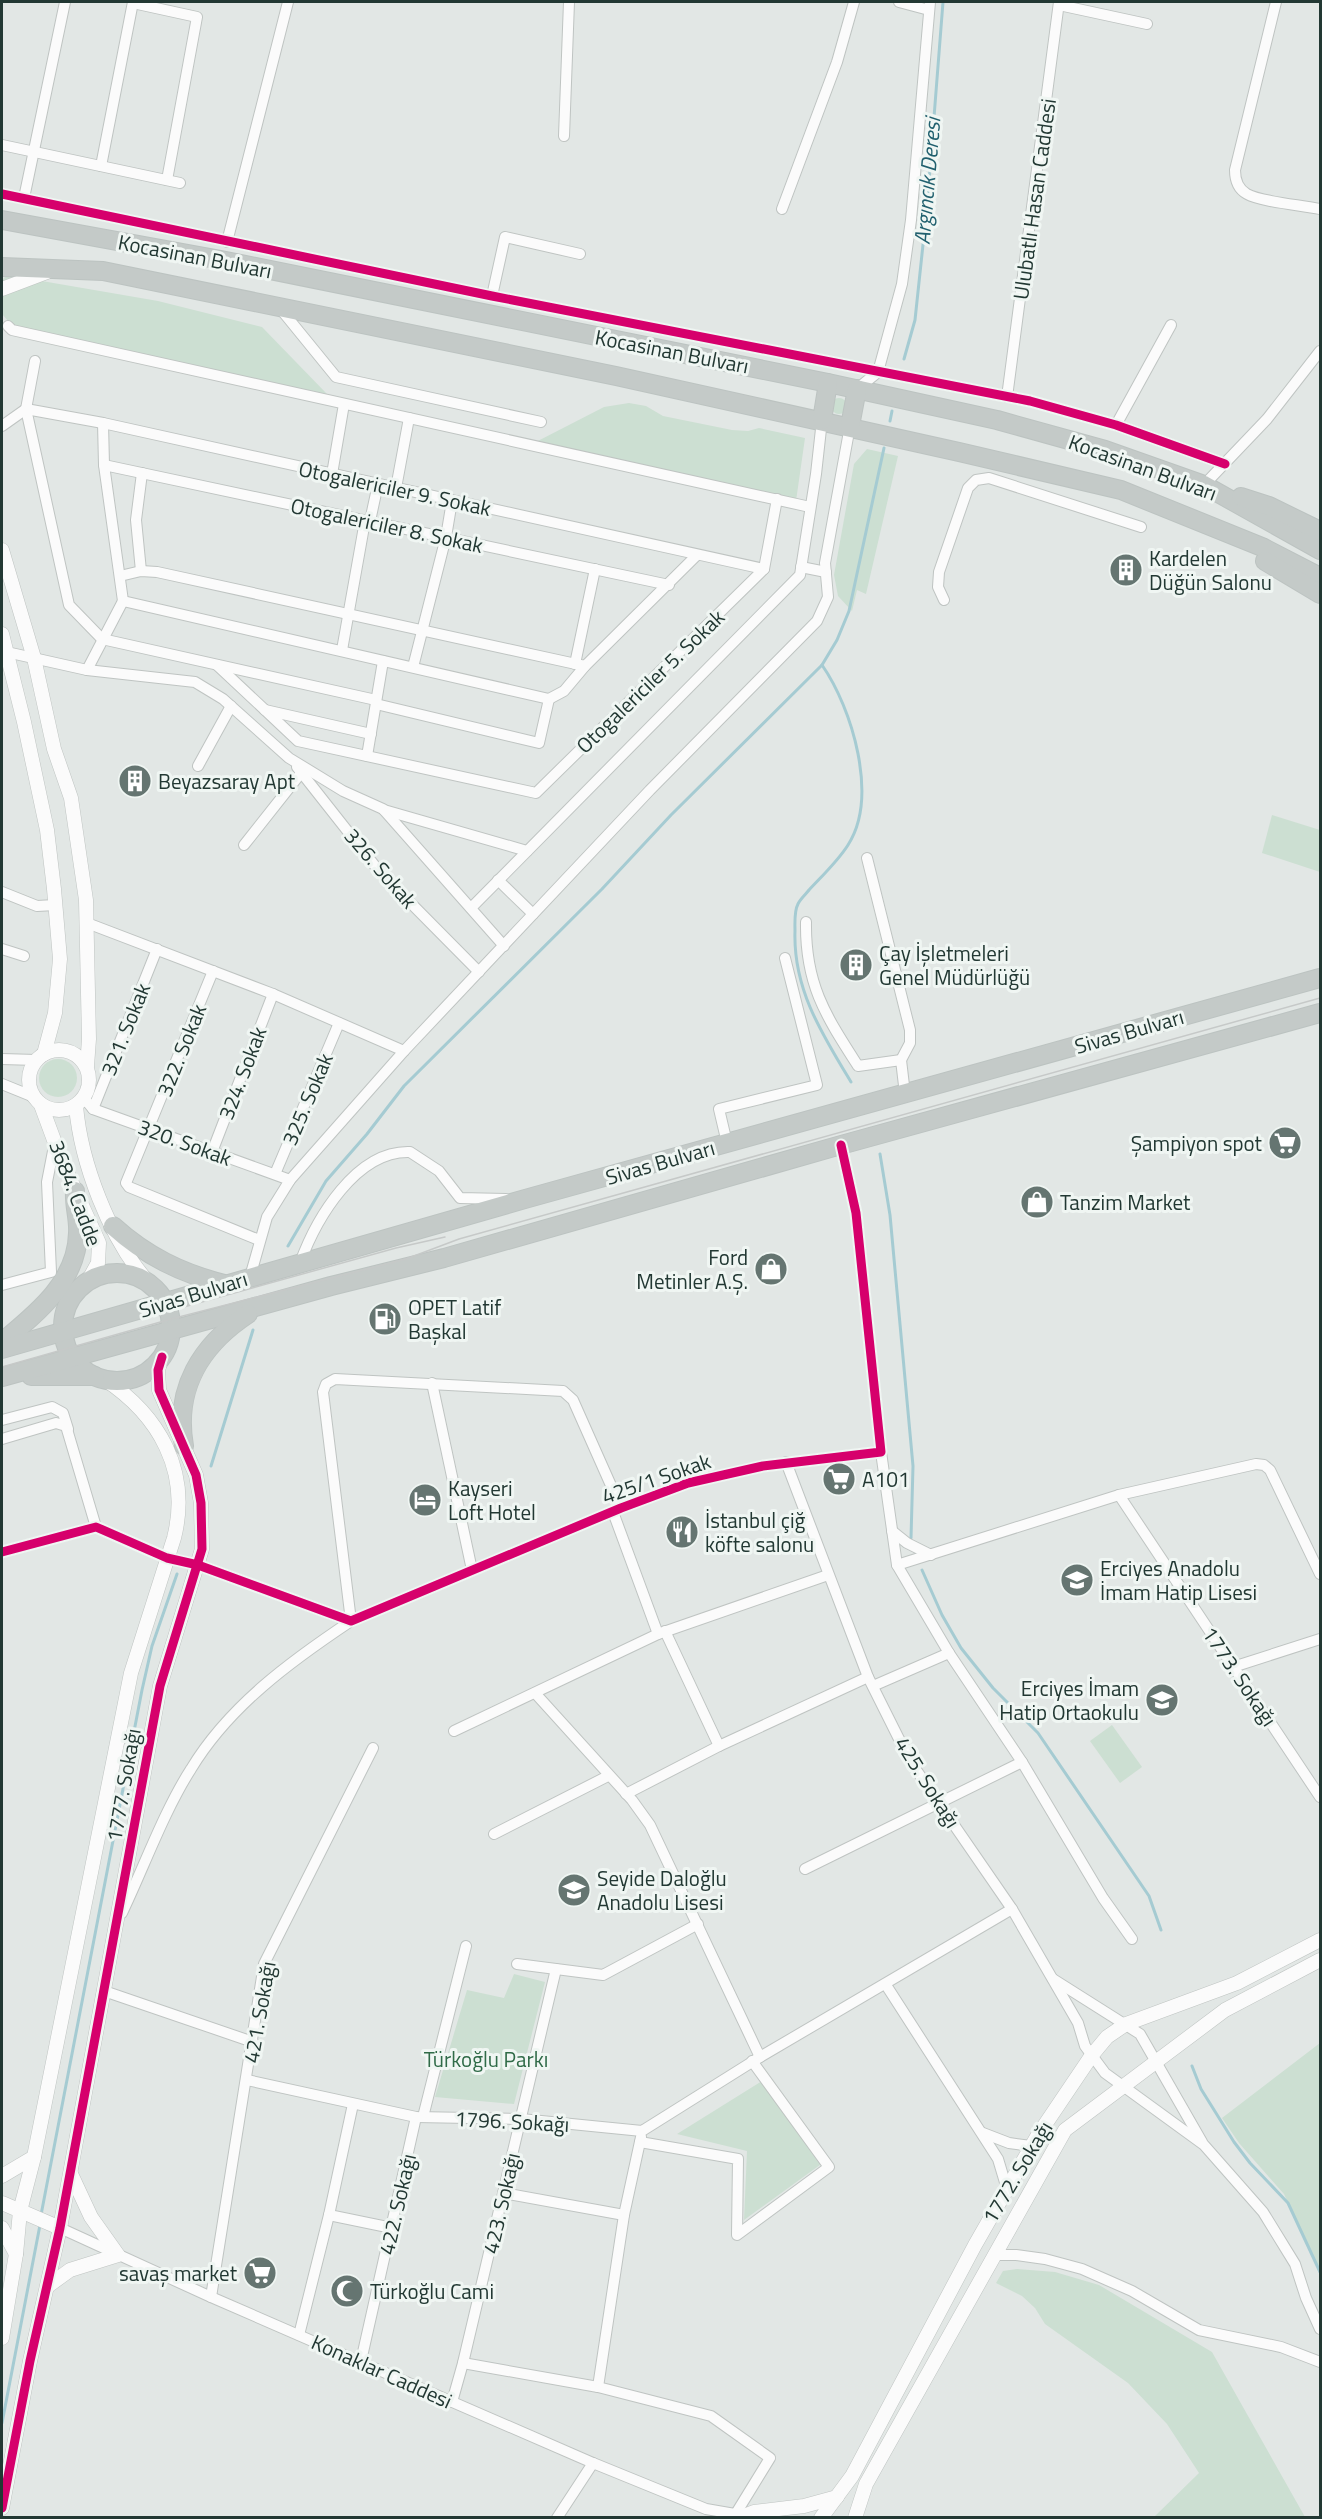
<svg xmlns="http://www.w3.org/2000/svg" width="1322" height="2519" viewBox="0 0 1322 2519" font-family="'Titillium Web',sans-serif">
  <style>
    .green { fill: #ccdfd2 }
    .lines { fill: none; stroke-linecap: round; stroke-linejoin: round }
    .stream { stroke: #a5cbd2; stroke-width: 3 }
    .minor-casing { stroke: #bfc4c2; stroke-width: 12 }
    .tertiary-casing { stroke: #bfc4c2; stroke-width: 15 }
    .trunk-casing { stroke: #bcc3c1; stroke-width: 20 }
    .minor { stroke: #fbfbfb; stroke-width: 10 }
    .tertiary { stroke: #fbfbfb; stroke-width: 14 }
    .trunk { stroke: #c4cac8; stroke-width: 18 }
    .tram { stroke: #c6c9c8; stroke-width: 1.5 }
    .cycleway-casing { stroke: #f0f6f3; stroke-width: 13 }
    .cycleway { stroke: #d6006c; stroke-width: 9 }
    .labels { text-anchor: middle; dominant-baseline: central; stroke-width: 6; stroke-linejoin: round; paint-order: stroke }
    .street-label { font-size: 21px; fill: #223833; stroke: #f0f6f3 }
    .poi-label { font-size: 21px; fill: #223833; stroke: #f0f6f3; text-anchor: start }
    .park-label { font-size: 21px; fill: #306b48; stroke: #f0f6f3 }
    .water-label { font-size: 22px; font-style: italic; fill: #21606e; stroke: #f0f6f3 }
  </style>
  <rect width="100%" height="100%" fill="#e2e7e5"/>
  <!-- green -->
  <g class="green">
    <path d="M7 275 158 301 262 327 327 394 17 331 2 314V280Z"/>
    <circle cx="839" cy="406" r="8"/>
    <path d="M629 403 646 406 663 416 732 430 748 431 759 428 805 438 796 501 530 445 604 407Z"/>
    <path d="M867 449 898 456 866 594 857 590 852 611 838 596 834 575 854 464Z"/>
    <path d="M1272 815 1320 830V872L1262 853Z"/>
    <circle cx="58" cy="1078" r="19"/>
    <path d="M1112 1725 1142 1767 1120 1783 1090 1741Z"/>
    <path d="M514 1974 545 1982 514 2104 435 2097 467 1990 504 1998Z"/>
    <path d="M1320 2043V2273L1284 2194 1239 2143 1222 2118Z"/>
    <path d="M762 2081 824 2162 744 2220 747 2151 677 2134Z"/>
    <path d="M1017 2269 1055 2272 1099 2285 1212 2352 1305 2517H1154L1199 2473 1167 2424 1128 2383 1045 2324 1035 2308 1022 2296 996 2283 1003 2271Z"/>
  </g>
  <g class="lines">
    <!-- stream -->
    <g class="stream">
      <path d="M904 359 915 320 927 207 943 2"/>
      <path d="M890 421 892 411"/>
      <path d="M822 665C852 708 879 797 848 845 838 861 822 876 809 890 806 894 800 899 798 904 794 911 795 923 795 931 793 989 822 1034 851 1082"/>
      <path d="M880 1154 890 1215 913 1466 911 1538"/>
      <path d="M288 1246 326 1181 367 1134 404 1086 602 889 671 815 822 665 837 640 849 611 884 448"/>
      <path d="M211 1466 253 1330"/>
      <path d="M922 1570 942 1615 961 1648 993 1688 1038 1733 1149 1896 1161 1930"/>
      <path d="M1192 2066 1201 2089 1234 2142 1250 2163 1288 2203 1320 2272"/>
      <path d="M41 2215 142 1690 152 1646 177 1574"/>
      <path d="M2 2423 40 2225"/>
    </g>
    <defs>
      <g id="minor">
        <path d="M899 2 929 10"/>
        <path d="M1276 2 1235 170C1235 180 1238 189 1247 194 1261 202 1302 205 1320 209"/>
        <path d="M133 3 197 17 167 180"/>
        <path d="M1059 5 1147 24"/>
        <path d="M564 136 569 2"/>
        <path d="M2 145 180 183"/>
        <path d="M101 166 133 2"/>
        <path d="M2 194 492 296 1030 401 1116 425 1225 464"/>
        <path d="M24 198 65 2"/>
        <path d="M782 209 837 62 854 2"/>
        <path d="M227 242 288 2"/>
        <path d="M492 296 505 237 580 254"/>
        <path d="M279 307 336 377 541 422"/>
        <path d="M8 326 12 330 810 507"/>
        <path d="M35 361 26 409 69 605 102 639 376 700"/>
        <path d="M857 389 878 372 902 284 911 220 930 2"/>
        <path d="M1007 397 1059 2"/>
        <path d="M103 423 104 465 123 601"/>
        <path d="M1116 425 1171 325"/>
        <path d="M2 426 26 409 103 423 764 569"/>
        <path d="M104 465 669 585"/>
        <path d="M332 474 344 404"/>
        <path d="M1204 485 1267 419 1320 351"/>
        <path d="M396 488 409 418"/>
        <path d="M370 521 378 484"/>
        <path d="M801 567 826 572"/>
        <path d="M764 569 777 499"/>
        <path d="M141 571 136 520 142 473"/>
        <path d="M120 576 141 571 157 572 585 666"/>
        <path d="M944 600 938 587 939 572 968 488 976 480 989 478 1141 527"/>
        <path d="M123 601 549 699"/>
        <path d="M342 650 365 521"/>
        <path d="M2 651 87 670 195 682 223 699 289 758 343 791 383 809 504 946"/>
        <path d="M575 664 595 569"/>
        <path d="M217 665 298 741 536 793 764 569"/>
        <path d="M413 667 446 537 452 501"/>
        <path d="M87 670 123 601"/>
        <path d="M549 699 564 691 585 666 697 555"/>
        <path d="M376 704 539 743 549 699"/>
        <path d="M265 710 371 734"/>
        <path d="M367 756 383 661"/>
        <path d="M198 766 231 706"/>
        <path d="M297 767 379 871 479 972"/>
        <path d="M384 810 527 851"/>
        <path d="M244 845 301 773"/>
        <path d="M867 858 910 1030V1043L901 1060"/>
        <path d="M498 880 533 914"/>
        <path d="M2 892 37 906 55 905"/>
        <path d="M471 908 800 575 816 474 822 420"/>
        <path d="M806 922C805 985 826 1016 858 1066L901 1060 905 1094"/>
        <path d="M87 923 273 994 404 1051"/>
        <path d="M2 949 24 956"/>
        <path d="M213 971 126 1183 129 1187 259 1240"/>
        <path d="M2 1059 36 1060"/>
        <path d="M2 1084 34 1097"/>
        <path d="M84 1098 93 1109 290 1180"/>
        <path d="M93 1109 157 949"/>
        <path d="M727 1143 719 1109 817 1085 785 958"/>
        <path d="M212 1152 273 994"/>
        <path d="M275 1174 339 1023"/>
        <path d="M300 1263C316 1219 356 1150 410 1152L439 1171 460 1198 506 1199"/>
        <path d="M250 1277 267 1217 290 1180 404 1051 650 790 817 621 828 597 825 563 850 426"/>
        <path d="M2 1285 51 1272 47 1182 55 1141"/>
        <path d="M432 1383 472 1570"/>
        <path d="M2 1420 52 1407 63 1413 68 1429"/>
        <path d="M2 1439 56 1423 66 1426 96 1527"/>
        <path d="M881 1452 897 1565 949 1653 1022 1762 1103 1898 1132 1939"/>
        <path d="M786 1462 868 1677 910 1761 1012 1909 1078 2023 1085 2046 1105 2073 1204 2145 1263 2212 1295 2264 1306 2298 1320 2329"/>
        <path d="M1119 1495 1320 1797"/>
        <path d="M613 1512 658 1634"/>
        <path d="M892 1531 907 1543 931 1555"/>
        <path d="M2 1552 96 1527 167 1558 198 1565 351 1621 621 1508 688 1483 763 1466 881 1452 856 1213 841 1145"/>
        <path d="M897 1565 1119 1495 1256 1464 1264 1465 1270 1470 1320 1574"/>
        <path d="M665 1631 719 1746"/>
        <path d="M1233 1667 1320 1639"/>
        <path d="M873 1686 949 1653"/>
        <path d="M535 1693 632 1800 650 1825 760 2057"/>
        <path d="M454 1731 658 1634 828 1575"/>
        <path d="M626 1794 719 1746 868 1677"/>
        <path d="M494 1834 608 1776"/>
        <path d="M805 1869 1022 1762"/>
        <path d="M122 1913C144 1867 164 1811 191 1769 229 1706 291 1661 351 1621L323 1392 326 1384 335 1379 563 1391 573 1400 621 1508"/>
        <path d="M517 1964 603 1975 698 1924"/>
        <path d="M1053 1979 1140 2034 1202 2142"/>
        <path d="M886 1985 998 2159 1007 2189"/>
        <path d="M104 1991 253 2042"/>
        <path d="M247 2080 416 2117 521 2119 642 2131 760 2057 1012 1909"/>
        <path d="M423 2117 466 1946"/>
        <path d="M983 2133 1009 2143 1031 2146"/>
        <path d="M640 2142 738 2159 737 2235 829 2167 752 2061"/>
        <path d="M503 2193 624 2215"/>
        <path d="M329 2215 392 2228"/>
        <path d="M60 2228 211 2297 593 2463 706 2509 752 2517"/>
        <path d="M995 2255H1016L1045 2259 1082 2269 1132 2291 1199 2330 1281 2347 1320 2362"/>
        <path d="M211 2297 264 1964 373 1748"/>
        <path d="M299 2335 329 2215 353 2104"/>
        <path d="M361 2361 416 2117"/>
        <path d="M463 2363 598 2387 711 2416 770 2458 735 2515"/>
        <path d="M598 2387 624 2215 641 2137"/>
        <path d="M452 2402 463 2363 556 1969"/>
        <path d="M557 2518 593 2463"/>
      </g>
      <g id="tertiary">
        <path d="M2 289 47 272"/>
        <path d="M2 550 34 658 54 749 71 798 86 900 89 1039 87 1066"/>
        <path d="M2 634 24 722 47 830 54 889 60 959 55 1013 44 1054"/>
        <circle cx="59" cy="1080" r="30"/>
        <path d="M41 1105 61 1159 99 1243 98 1263 88 1281"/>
        <path d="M76 1106C81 1163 109 1237 147 1281"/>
        <path d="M2 2176 34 2157"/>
        <path d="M2 2203 60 2228"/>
        <path d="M2 2228 16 2254"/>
        <path d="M48 2286 70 2270 118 2255 91 2217 71 2174"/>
        <path d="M2 2338 16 2254 20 2211 34 2157 131 1673 174 1538C191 1471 159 1415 104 1379"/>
        <path d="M2 2508 30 2361 60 2228 160 1686 202 1549 201 1503 196 1475 159 1390 158 1370 162 1357"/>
        <path d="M744 2516 754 2512 804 2506 837 2497"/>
        <path d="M821 2518 852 2476 975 2245 1038 2135 1092 2055 1107 2037 1126 2024 1237 1983 1320 1940"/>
        <path d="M855 2518 866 2484 1065 2130 1225 2010 1320 1960"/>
      </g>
      <g id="trunk">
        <path d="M2 220 221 260 828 383 997 420 1105 450 1204 485 1320 550"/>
        <path d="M2 267 103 271 616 376 959 452 1121 490 1262 547 1320 577"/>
        <path d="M822 420 828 383"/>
        <path d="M850 426 857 389"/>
        <path d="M1241 497 1269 506 1320 531"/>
        <path d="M1265 561 1320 594"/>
        <path d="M113 1226C146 1256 181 1273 224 1284"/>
        <circle cx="117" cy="1327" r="54"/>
        <path d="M2 1342C36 1314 77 1282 78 1233 79 1219 74 1206 75 1191"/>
        <path d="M2 1349 525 1199 1320 978"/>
        <path d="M31 1376H95"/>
        <path d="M2 1377 331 1286 444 1258 841 1145 1320 1013"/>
        <path d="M184 1446C174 1389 201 1345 248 1314"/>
      </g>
    </defs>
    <!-- minor casing -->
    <use href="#minor" class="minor-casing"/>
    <!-- tertiary casing -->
    <use href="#tertiary" class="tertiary-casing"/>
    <!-- trunk casing -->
    <use href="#trunk" class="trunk-casing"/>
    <!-- minor -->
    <use href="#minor" class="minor"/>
    <!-- tertiary -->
    <use href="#tertiary" class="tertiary"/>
    <!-- trunk -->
    <use href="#trunk" class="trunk"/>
    <!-- tram -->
    <g class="tram">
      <path d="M173 1310 396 1248 445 1237"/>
      <path d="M2 1367 171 1319 406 1259 459 1239 1320 998"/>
    </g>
    <defs>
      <g id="cycleway">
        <path d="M2 194 492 296 1030 401 1116 425 1225 464"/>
        <path d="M2 1552 96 1527 167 1558 198 1565 351 1621 621 1508 688 1483 763 1466 881 1452 856 1213 841 1145"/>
        <path d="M2 2508 30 2361 60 2228 160 1686 202 1549 201 1503 196 1475 159 1390 158 1370 162 1357"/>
      </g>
    </defs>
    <!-- cycleway casing -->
    <use href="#cycleway" class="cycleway-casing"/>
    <!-- cycleway -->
    <use href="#cycleway" class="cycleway"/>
  </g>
  <!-- icons -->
  <defs>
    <symbol id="building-disc" viewBox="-11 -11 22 22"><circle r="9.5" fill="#657571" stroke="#f0f6f3"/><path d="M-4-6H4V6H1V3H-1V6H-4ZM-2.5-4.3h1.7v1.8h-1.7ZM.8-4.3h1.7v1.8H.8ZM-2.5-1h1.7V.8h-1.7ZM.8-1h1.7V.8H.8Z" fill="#fff"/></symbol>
    <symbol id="supermarket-disc" viewBox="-11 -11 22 22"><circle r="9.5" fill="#657571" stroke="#f0f6f3"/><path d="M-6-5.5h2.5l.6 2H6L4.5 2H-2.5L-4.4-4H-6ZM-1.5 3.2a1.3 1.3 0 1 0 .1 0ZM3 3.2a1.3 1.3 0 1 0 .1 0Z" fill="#fff"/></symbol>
    <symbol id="shop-disc" viewBox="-11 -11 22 22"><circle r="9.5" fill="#657571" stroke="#f0f6f3"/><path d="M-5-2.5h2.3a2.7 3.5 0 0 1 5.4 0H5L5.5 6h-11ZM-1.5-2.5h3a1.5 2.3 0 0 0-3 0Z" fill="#fff"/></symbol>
    <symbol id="fuel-disc" viewBox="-11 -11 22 22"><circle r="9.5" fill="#657571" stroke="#f0f6f3"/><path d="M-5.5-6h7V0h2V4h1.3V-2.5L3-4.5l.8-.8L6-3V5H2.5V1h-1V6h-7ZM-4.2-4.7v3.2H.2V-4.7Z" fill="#fff"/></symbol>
    <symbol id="hotel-disc" viewBox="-11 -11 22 22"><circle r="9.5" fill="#657571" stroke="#f0f6f3"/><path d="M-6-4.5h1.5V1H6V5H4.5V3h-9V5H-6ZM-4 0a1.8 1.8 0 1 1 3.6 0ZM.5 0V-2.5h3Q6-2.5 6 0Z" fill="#fff"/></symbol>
    <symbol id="restaurant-disc" viewBox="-11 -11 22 22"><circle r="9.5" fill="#657571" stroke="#f0f6f3"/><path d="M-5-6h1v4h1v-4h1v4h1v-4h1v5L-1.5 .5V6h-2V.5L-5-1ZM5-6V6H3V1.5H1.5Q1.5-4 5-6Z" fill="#fff"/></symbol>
    <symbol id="school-disc" viewBox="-11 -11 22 22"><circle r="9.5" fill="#657571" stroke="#f0f6f3"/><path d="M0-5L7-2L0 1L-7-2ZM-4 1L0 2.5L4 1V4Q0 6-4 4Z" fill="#fff"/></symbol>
    <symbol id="mosque-disc" viewBox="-11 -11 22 22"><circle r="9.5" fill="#657571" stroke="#f0f6f3"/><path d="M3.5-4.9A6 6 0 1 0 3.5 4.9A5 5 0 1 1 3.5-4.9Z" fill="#fff"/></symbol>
  </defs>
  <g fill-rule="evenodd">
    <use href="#building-disc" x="1107" y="551" width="38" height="38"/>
    <use href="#building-disc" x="116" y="762" width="38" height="38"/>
    <use href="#building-disc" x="837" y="946" width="38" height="38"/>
    <use href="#supermarket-disc" x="1266" y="1124" width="38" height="38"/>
    <use href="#shop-disc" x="1018" y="1183" width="38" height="38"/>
    <use href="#shop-disc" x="752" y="1250" width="38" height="38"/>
    <use href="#fuel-disc" x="366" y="1300" width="38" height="38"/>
    <use href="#supermarket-disc" x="820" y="1460" width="38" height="38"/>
    <use href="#hotel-disc" x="406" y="1481" width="38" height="38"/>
    <use href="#restaurant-disc" x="663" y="1513" width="38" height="38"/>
    <use href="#school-disc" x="1058" y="1561" width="38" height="38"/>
    <use href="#school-disc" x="1143" y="1681" width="38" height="38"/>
    <use href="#school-disc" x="555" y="1871" width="38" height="38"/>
    <use href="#supermarket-disc" x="241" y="2254" width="38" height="38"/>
    <use href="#mosque-disc" x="328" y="2272" width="38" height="38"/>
  </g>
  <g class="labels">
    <!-- street labels -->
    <g class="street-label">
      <text transform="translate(1034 199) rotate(-82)">Ulubatlı Hasan Caddesi</text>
      <text transform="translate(195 256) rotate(11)">Kocasinan Bulvarı</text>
      <text transform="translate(672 351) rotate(11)">Kocasinan Bulvarı</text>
      <text transform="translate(1143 467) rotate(20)">Kocasinan Bulvarı</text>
      <text transform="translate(395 488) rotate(12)">Otogalericiler 9. Sokak</text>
      <text transform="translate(387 525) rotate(12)">Otogalericiler 8. Sokak</text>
      <text transform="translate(650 681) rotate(-44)">Otogalericiler 5. Sokak</text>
      <text transform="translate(381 868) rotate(49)">326. Sokak</text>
      <text transform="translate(125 1029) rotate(-68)">321. Sokak</text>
      <text transform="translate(1129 1031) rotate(-16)">Sivas Bulvarı</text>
      <text transform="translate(181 1050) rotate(-68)">322. Sokak</text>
      <text transform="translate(242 1073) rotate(-69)">324. Sokak</text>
      <text transform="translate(307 1099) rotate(-67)">325. Sokak</text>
      <text transform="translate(185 1142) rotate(20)">320. Sokak</text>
      <text transform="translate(660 1162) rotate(-16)">Sivas Bulvarı</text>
      <text transform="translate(76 1193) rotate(69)">3684. Cadde</text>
      <text transform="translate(193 1294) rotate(-17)">Sivas Bulvarı</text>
      <text transform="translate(656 1478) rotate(-19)">425/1 Sokak</text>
      <text transform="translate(1240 1676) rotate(56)">1773. Sokağı</text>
      <text transform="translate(928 1782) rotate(58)">425. Sokağı</text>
      <text transform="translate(123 1785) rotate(-80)">1777. Sokağı</text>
      <text transform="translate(259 2012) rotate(-80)">421. Sokağı</text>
      <text transform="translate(512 2121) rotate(3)">1796. Sokağı</text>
      <text transform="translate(1017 2172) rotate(-59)">1772. Sokağı</text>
      <text transform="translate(501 2203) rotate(-77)">423. Sokağı</text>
      <text transform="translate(397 2204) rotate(-77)">422. Sokağı</text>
      <text transform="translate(382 2371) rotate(24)">Konaklar Caddesi</text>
    </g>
    <!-- poi labels -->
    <g class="poi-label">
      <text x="1149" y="558">Kardelen<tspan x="1149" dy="24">Düğün Salonu</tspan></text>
      <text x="158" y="781">Beyazsaray Apt</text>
      <text x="879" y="953">Çay İşletmeleri<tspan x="879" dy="24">Genel Müdürlüğü</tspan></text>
      <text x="1262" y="1143" text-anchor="end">Şampiyon spot</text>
      <text x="1060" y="1202">Tanzim Market</text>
      <text x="748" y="1257" text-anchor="end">Ford<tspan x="748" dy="24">Metinler A.Ş.</tspan></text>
      <text x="408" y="1307">OPET Latif<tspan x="408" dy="24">Başkal</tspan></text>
      <text x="862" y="1479">A101</text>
      <text x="448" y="1488">Kayseri<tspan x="448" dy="24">Loft Hotel</tspan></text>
      <text x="705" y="1520">İstanbul çiğ<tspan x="705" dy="24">köfte salonu</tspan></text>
      <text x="1100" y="1568">Erciyes Anadolu<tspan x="1100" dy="24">İmam Hatip Lisesi</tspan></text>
      <text x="1139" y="1688" text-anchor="end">Erciyes İmam<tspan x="1139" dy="24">Hatip Ortaokulu</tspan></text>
      <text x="597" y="1878">Seyide Daloğlu<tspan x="597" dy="24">Anadolu Lisesi</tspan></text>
      <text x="237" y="2273" text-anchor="end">savaş market</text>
      <text x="370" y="2291">Türkoğlu Cami</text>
    </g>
    <!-- park labels -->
    <g class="park-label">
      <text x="486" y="2059">Türkoğlu Parkı</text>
    </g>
    <!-- water labels -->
    <g class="water-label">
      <text transform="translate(927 181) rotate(-85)">Argıncık Deresi</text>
    </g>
  </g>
  <!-- border -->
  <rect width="1322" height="2519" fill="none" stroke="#223833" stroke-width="6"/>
</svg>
